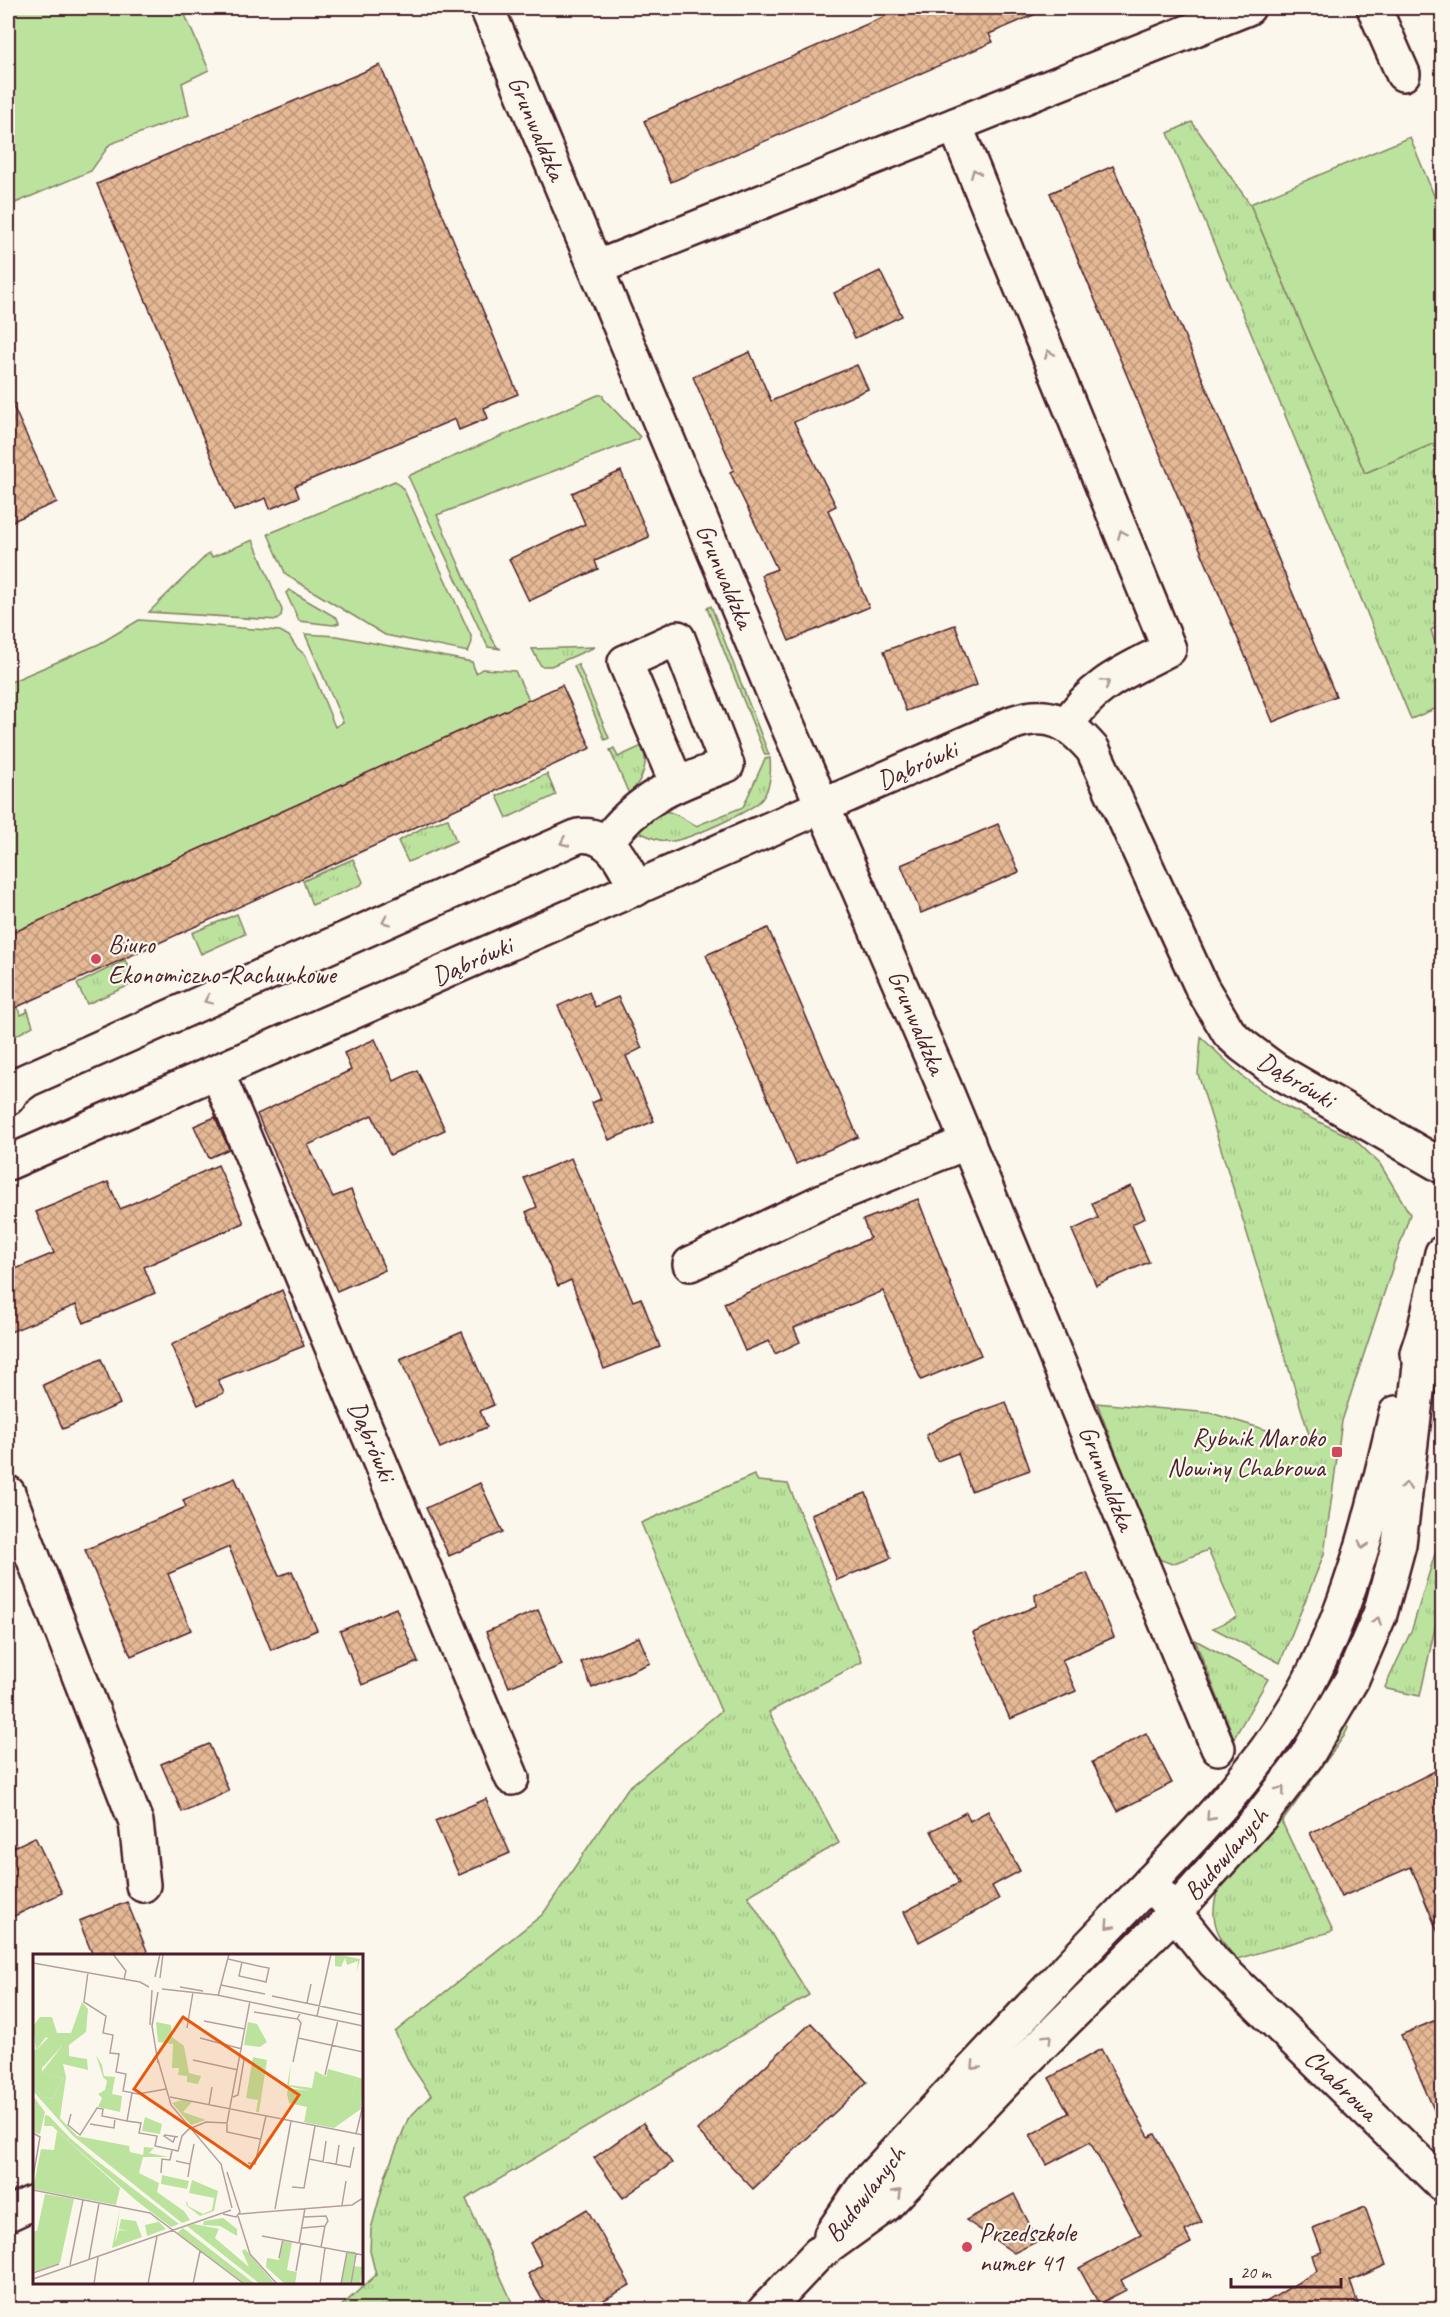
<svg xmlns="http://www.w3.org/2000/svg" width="1450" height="2317" viewBox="0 0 1450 2317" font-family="Caveat,sans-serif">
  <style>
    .grass { fill: url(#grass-tufts); stroke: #838164; stroke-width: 1.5 }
    .green { fill: #bce39e; stroke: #838164; stroke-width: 1.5 }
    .building { fill: url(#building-cross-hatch); stroke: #4a1f2b; stroke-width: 1.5 }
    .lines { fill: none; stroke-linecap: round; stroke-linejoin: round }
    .minor-casing { stroke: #4a1f2b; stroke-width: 38 }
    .major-casing { stroke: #4a1f2b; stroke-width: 38 }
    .minor { stroke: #fbf7ec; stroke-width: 33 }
    .major { stroke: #fbf7ec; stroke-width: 33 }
    .oneway { stroke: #ab9695 }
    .poi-dot { fill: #d1495b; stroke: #fbf7ec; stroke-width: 2 }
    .labels { text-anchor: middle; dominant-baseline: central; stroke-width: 4.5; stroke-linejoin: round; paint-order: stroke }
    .street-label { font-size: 26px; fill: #4a1f2b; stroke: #fbf7ec }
    .poi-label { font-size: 26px; fill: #4a1f2b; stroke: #fbf7ec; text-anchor: start }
    .inset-road { fill: none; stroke: #b4a19f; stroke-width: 1.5 }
    .view { fill: #e8590c; fill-opacity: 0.15; stroke: #e8590c; stroke-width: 3 }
    .inset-edge { fill: none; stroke: #4a1f2b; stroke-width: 3 }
  </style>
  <defs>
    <pattern id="grass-tufts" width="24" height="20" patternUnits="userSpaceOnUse" patternTransform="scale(1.5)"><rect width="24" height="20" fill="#bce39e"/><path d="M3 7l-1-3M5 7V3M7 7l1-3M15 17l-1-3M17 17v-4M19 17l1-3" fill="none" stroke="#a3c288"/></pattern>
    <pattern id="building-cross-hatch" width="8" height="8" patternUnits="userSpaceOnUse" patternTransform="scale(1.5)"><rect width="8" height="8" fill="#e5b995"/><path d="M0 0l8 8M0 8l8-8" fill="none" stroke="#bc967a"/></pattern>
  </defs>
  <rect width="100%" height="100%" fill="#fbf7ec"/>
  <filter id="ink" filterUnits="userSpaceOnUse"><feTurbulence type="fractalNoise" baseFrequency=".0167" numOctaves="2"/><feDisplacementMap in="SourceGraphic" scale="12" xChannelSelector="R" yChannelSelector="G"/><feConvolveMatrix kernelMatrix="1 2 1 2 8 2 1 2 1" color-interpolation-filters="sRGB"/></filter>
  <g filter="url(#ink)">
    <!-- grass -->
    <g class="grass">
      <path d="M1192 122 1250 204 1365 473 1442 440V624L1431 630 1442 665V706L1411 719 1168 133Z"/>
      <path d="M711 606 769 755H765L707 608Z"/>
      <path d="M595 647 551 666H541L532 649Z"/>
      <path d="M578 664 609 738 605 740 574 666Z"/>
      <path d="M642 746C650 763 642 781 629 794L610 750 614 748 618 757Z"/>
      <path d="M770 758C771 773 771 787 762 799 751 812 691 838 673 841 661 843 648 836 637 831 663 802 668 810 696 826L743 807 765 759Z"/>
      <path d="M547 774 556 795 507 818 497 796Z"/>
      <path d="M448 819 456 841 408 862 398 841 428 825Z"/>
      <path d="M353 859 363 882 361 885 312 905 303 881Z"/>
      <path d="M237 914 245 934 201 954 192 933Z"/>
      <path d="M125 960 137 982 87 1004 77 984Z"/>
      <path d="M17 1007 21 1015 27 1012V1008L33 1026 8 1040V1011L9 1014 12 1013 11 1009Z"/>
      <path d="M1201 1037 1243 1077 1283 1105 1353 1138 1380 1164 1410 1214 1342 1421 1324 1554 1280 1663 1213 1628 1237 1617 1208 1550 1172 1564 1156 1558 1097 1403 1211 1413 1312 1444 1198 1074Z"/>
      <path d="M754 1475 758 1481 788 1484 862 1662 769 1712 839 1843 748 1896 809 1995 466 2199 515 2309H338L376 2275 370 2251 371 2229 386 2174 408 2119 431 2095 410 2064 395 2032 543 1914 628 1788 721 1711 641 1523Z"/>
      <path d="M1442 1531V1596L1420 1696 1387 1689 1385 1687 1412 1629Z"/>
      <path d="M1195 1640 1268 1679 1234 1738Z"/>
      <path d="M1344 1721 1348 1728 1344 1736 1282 1822 1333 1931 1237 1959C1210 1931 1208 1908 1224 1874Z"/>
    </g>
    <!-- green -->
    <g class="green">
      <path d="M8 8H182L209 70 182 83 189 115 110 144 91 171 8 206Z"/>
      <path d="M1410 137 1442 215V440L1365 473 1250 204Z"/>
      <path d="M598 395H603V398L640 437 639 439 437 515 491 637 497 647 501 649 488 647 408 476Z"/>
      <path d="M395 481 404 490 471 636 472 642 468 652 385 635 286 575 268 534Z"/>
      <path d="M253 540 282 610 281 616 277 620 149 612 209 553 212 557Z"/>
      <path d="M289 590 337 618 339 623 333 625 299 621 286 593Z"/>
      <path d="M139 620 280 631 289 636 296 647 306 656 335 727 343 722 305 634 337 636 472 662 476 673 482 669 515 671 529 700 8 935V683L99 644Z"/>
    </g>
    <!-- building -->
    <g class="building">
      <path d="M904 8H1050L989 34 993 42 671 182 644 121Z"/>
      <path d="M380 65 518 394 484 408 488 418 459 430 455 419 295 486 299 497 270 509 266 498 234 511 97 184Z"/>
      <path d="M1113 166 1336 696 1273 722 1050 193Z"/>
      <path d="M880 271 902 316 855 338 834 293Z"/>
      <path d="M750 352 771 401 857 365 868 389 794 422 836 506 828 510 869 607 789 641 761 575 777 569 730 472 734 470 693 377Z"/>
      <path d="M8 395 57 502 8 523Z"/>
      <path d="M621 471 649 537 595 561 598 569 529 601 509 559 585 524 572 493Z"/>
      <path d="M955 625 977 685 906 711 884 651Z"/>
      <path d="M562 685 591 748 8 1011V935Z"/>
      <path d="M998 824 1019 872 921 913 901 865Z"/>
      <path d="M768 928 858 1137 796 1164 706 955Z"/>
      <path d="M589 992 595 1007 618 997 642 1048 626 1056 654 1121 609 1140 592 1103 601 1099 558 1006Z"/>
      <path d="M375 1039 394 1081 417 1070 445 1130 390 1155 372 1115 308 1145 333 1197 351 1190 385 1270 337 1291 257 1114 351 1070 344 1053Z"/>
      <path d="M215 1117 229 1149 209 1158 194 1126Z"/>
      <path d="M571 1158 633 1301 641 1298 660 1347 604 1369 571 1280 558 1286 526 1212 537 1207 524 1178Z"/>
      <path d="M218 1165 244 1223 144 1267 155 1293 84 1323 76 1305 8 1333V1272L54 1253 36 1212 108 1182 120 1209Z"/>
      <path d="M1131 1186 1145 1218 1132 1224 1149 1262 1096 1285 1072 1230 1098 1218 1092 1203Z"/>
      <path d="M918 1199 956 1298 981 1355 921 1380 883 1291 794 1328 800 1342 775 1354 769 1341 745 1351 724 1303 870 1238 863 1220Z"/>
      <path d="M282 1290 304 1346 218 1380 224 1393 198 1405 171 1345Z"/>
      <path d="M462 1332 494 1405 480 1411 487 1427 440 1448 400 1359Z"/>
      <path d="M101 1359 120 1404 63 1429 43 1385Z"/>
      <path d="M1006 1402 1030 1470 971 1491 958 1453 937 1461 926 1435 950 1422Z"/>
      <path d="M235 1478 279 1576 292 1571 317 1630 271 1650 229 1547 168 1574 191 1630 131 1656 85 1550 186 1507 183 1500Z"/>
      <path d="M480 1483 503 1532 449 1556 426 1508Z"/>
      <path d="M866 1493 891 1558 837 1580 811 1514Z"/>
      <path d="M1087 1573 1114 1637 1062 1660 1076 1691 1010 1719 973 1633 1036 1606 1035 1595Z"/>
      <path d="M396 1608 418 1662 362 1685 340 1631Z"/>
      <path d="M538 1610 562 1665 509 1687 486 1632Z"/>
      <path d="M639 1637 650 1663 592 1688 581 1662Z"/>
      <path d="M1146 1733 1172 1783 1118 1811 1092 1762Z"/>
      <path d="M209 1744 229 1791 182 1812 161 1764Z"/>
      <path d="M1443 1767V1942H1442L1411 1867 1341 1897 1310 1833Z"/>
      <path d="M486 1799 510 1853 459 1875 435 1821Z"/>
      <path d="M988 1811 1020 1871 992 1886 999 1899 919 1942 904 1912 959 1883 931 1831 966 1812 970 1821Z"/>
      <path d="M35 1837 62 1893 8 1919V1850Z"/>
      <path d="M127 1902 149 1956H93L79 1921Z"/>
      <path d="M1443 2017V2130L1401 2035Z"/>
      <path d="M811 2023 867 2082 753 2189 697 2130Z"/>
      <path d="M1101 2049 1149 2137 1155 2134 1202 2222 1185 2231 1191 2243 1121 2280 1126 2290 1099 2304 1079 2268 1141 2235 1090 2142 1047 2165 1030 2135 1069 2113 1049 2078Z"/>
      <path d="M643 2123 672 2163 623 2198 594 2158Z"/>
      <path d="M1014 2194 1038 2241 1014 2253 966 2220Z"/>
      <path d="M1365 2207 1386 2265 1350 2281 1360 2310H1253L1317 2271 1312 2255 1322 2252 1313 2228Z"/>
      <path d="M587 2209 630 2285 587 2310H548L528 2274 542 2265 530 2243Z"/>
    </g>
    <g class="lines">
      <defs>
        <g id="minor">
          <path d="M487 8 774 694 944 1086 1218 1748"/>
          <path d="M1374 8 1403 74"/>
          <path d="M955 125 1169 649C1127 671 1093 683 1067 725"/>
          <path d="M596 268 1248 8"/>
          <path d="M606 843C638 797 678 783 727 765L678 638 625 662 677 784"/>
          <path d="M217 1072 512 1778"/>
          <path d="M8 1098 13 1090 27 1080 578 836C610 831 625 865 636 889"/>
          <path d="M8 1163 1012 723C1049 710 1069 722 1093 750L1202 988 1229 1033 1242 1045 1274 1069 1442 1166"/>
          <path d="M690 1264 829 1198 968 1142"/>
          <path d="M8 1493 136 1822 143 1885"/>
          <path d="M1150 1882 1214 1962 1442 2184"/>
          <path d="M8 2214 34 2202"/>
        </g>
        <g id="major">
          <path d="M1417 1353 1424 1332 1442 1253"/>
          <path d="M831 2235 865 2185C948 2095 1031 2007 1115 1919 1185 1845 1261 1773 1309 1682 1353 1598 1375 1505 1396 1413"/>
          <path d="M765 2310 818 2254 886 2205 1009 2077 1174 1913 1261 1816 1306 1757 1352 1679 1380 1614 1399 1544 1424 1332"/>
        </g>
      </defs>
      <!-- minor casing -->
      <use href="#minor" class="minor-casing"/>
      <!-- major casing -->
      <use href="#major" class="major-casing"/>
      <!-- minor -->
      <use href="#minor" class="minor"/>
      <!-- major -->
      <use href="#major" class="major"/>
    </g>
    <!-- one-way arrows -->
    <defs><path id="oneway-chevron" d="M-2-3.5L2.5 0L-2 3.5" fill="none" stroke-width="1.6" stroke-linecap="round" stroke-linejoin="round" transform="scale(1.5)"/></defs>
    <g class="oneway">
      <use href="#oneway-chevron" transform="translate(975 173) rotate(-112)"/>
      <use href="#oneway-chevron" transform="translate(1049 354) rotate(-112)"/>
      <use href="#oneway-chevron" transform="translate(1122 534) rotate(-112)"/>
      <use href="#oneway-chevron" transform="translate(1106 683) rotate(-31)"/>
      <use href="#oneway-chevron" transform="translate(564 842) rotate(156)"/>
      <use href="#oneway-chevron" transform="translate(386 921) rotate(156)"/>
      <use href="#oneway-chevron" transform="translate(208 1000) rotate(156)"/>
      <use href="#oneway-chevron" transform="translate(1406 1486) rotate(-83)"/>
      <use href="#oneway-chevron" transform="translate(1363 1545) rotate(107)"/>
      <use href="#oneway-chevron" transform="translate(1377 1621) rotate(-70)"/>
      <use href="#oneway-chevron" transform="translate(1281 1790) rotate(-52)"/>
      <use href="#oneway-chevron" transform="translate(1210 1817) rotate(132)"/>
      <use href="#oneway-chevron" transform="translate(1109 1925) rotate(133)"/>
      <use href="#oneway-chevron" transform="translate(1048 2038) rotate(-45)"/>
      <use href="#oneway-chevron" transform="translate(975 2066) rotate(133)"/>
      <use href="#oneway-chevron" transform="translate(898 2193) rotate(-46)"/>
    </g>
  </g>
  <!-- markers -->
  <g class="poi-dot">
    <circle cx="96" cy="959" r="6"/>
    <rect x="1331" y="1446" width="12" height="12" rx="3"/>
    <circle cx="967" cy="2247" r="6"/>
  </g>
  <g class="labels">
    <!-- street labels -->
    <g class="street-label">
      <text transform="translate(537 128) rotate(67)">Grunwaldzka</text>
      <text transform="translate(725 576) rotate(67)">Grunwaldzka</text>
      <text transform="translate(917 765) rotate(-24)">Dąbrówki</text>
      <text transform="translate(472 961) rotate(-24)">Dąbrówki</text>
      <text transform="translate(917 1022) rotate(67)">Grunwaldzka</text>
      <text transform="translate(1296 1080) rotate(31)">Dąbrówki</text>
      <text transform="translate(372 1441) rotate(67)">Dąbrówki</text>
      <text transform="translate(1107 1478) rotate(68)">Grunwaldzka</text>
      <text transform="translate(1226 1854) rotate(-49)">Budowlanych</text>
      <text transform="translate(1341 2085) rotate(44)">Chabrowa</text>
      <text transform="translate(865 2194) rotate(-52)">Budowlanych</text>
    </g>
    <!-- poi labels -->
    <g class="poi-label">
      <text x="108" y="944">Biuro<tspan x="108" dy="30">Ekonomiczno-Rachunkowe</tspan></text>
      <text x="1325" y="1437" text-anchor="end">Rybnik Maroko<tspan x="1325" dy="30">Nowiny Chabrowa</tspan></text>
      <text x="979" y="2232">Przedszkole<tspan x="979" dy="30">numer 41</tspan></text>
    </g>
  </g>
  <!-- overview -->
  <g transform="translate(33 1954)">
    <rect width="330" height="330" fill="#fbf7ec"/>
    <path d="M302 0 327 5 324 18 325 7 314 11 312 4 308 13 302 12ZM49 48 55 55 53 78 36 91V102L54 105 55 116 30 110 33 123 27 164 44 182 96 192 97 198 110 201 111 193 121 194 116 199 135 203H110L106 219 126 229 124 238 151 257 157 266 149 269 40 182 0 137V132L10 143 19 145 30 124 8 119 29 92 13 83 3 96 0 72 7 63H19L24 79H38ZM123 68 138 71 139 83 151 92 156 119 168 122 165 130 154 128V122L145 121 146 114H139L140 90 125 88ZM63 101 69 111 71 122 82 123 79 140 89 142 87 158 65 153 69 144 65 140 72 136 74 127 70 123ZM295 115 324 123 319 144 290 137ZM0 142 12 158 7 180 0 178ZM149 146 159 148 150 158 173 166 158 171 139 149ZM12 161 16 162 37 184 34 186 19 172H11ZM112 163 129 170 127 180 109 177ZM129 221 156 227 154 235 128 230ZM159 226 185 237 181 257 167 262 154 252 153 249 154 247 155 252 170 260 179 256 181 244 156 239ZM87 254 82 289 86 276 96 277 86 275 88 265 103 267 109 283 79 294ZM119 261 133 275 114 282 112 271 125 268ZM190 264 204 275V282L187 272 170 271 171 267ZM161 270 186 275 182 284 216 313 209 297 212 295 242 330H227L154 272ZM150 274 222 330H212L144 279ZM250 287 259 288 254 316 264 318 262 330H252L233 313 234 304 246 306ZM314 297 323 298 320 312 330 313 327 330H308Z" fill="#bce39e"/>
    <path d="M17 82 29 92 9 114V119L30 124 19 145 10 143 0 132V94L3 96ZM37 184 63 206 146 270 138 273 105 248 34 186Z" fill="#bce39e"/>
    <path d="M215 68 224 70 234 88 227 93 211 91ZM220 103 234 106 226 158H223L225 146 213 144ZM258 109 256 131 279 134 282 117 294 123 291 137 319 143 324 123 330 125 328 155 301 174 271 168 274 153 256 149 254 140 255 134 277 137 254 132ZM24 177 87 234 83 251 0 235 8 195 21 196ZM12 240 41 245 27 309 0 318V277H4Z" fill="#bce39e"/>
    <path class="inset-road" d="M80 0 93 17 91 25M195 5 230 13M209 8 206 22 233 28 236 14 230 13M0 9 107 28 116 33M55 18 51 48 73 62 70 79 80 81 77 99 86 100 83 118 93 120 90 137 105 140 133 135M122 23 127 0M127 24 130 0M188 31 232 40M147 33 170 37M129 35 184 41 330 72M125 38 119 72 125 109M185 42 196 0M239 42 330 61M274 49 278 30M221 58 264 65 268 58M284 62 298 0M171 67 212 75M117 71 119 36M154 74 160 38M167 84 209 95M265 84 330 98M125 106 138 151 188 210 199 254M160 106 205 116M260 108 268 69 265 65M292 121 305 66M99 139 94 167 108 169 106 179 124 182 122 192 145 197 149 182 156 175 173 168 194 169 217 47M137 143 330 181M200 143 205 141 211 106 208 102M176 151 179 133M38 160 35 171 47 181 64 154 70 155 69 162 94 167M57 170 81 174 82 164M194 170V178L227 185M0 179 7 183 0 223M323 180 330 151M142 183 140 188 131 182 132 181 145 183M276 205 317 213 321 193M143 207 157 210 155 223M290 208 293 187M215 209 222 210 233 162M157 210 161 190M303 211 306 191M128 219 129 205 137 206 139 196M259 233 271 234 282 172M0 236 117 259 211 330M309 251 313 227M272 254 266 289 330 301M242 255 258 167M190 260 203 263 207 258 194 218M206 260 319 251 330 244M205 262 217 300 244 330M269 274 292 272 295 267 293 262 271 263M229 282 266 289M288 293 292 272M246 304 250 285M56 305 66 249M37 311 50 246M263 317 268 289M0 319 26 310M0 325 198 256M61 330 65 303M115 330 124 282M160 330 167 297M287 330 292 294M308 330 314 298M318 330 323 300"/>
    <path class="view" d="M150 63 266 141 217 214 101 135Z"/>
    <rect width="330" height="330" class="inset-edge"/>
  </g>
  <!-- margin -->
  <rect width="1450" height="2317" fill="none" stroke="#fbf7ec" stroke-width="30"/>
  <rect x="15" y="15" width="1420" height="2287" fill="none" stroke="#4a1f2b" stroke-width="2" filter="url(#ink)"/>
  <!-- scale -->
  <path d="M1231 2278v9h110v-9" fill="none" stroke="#4a1f2b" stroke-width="3"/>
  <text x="1240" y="2278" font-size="18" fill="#4a1f2b" stroke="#fbf7ec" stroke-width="4.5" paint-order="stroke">20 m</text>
</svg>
